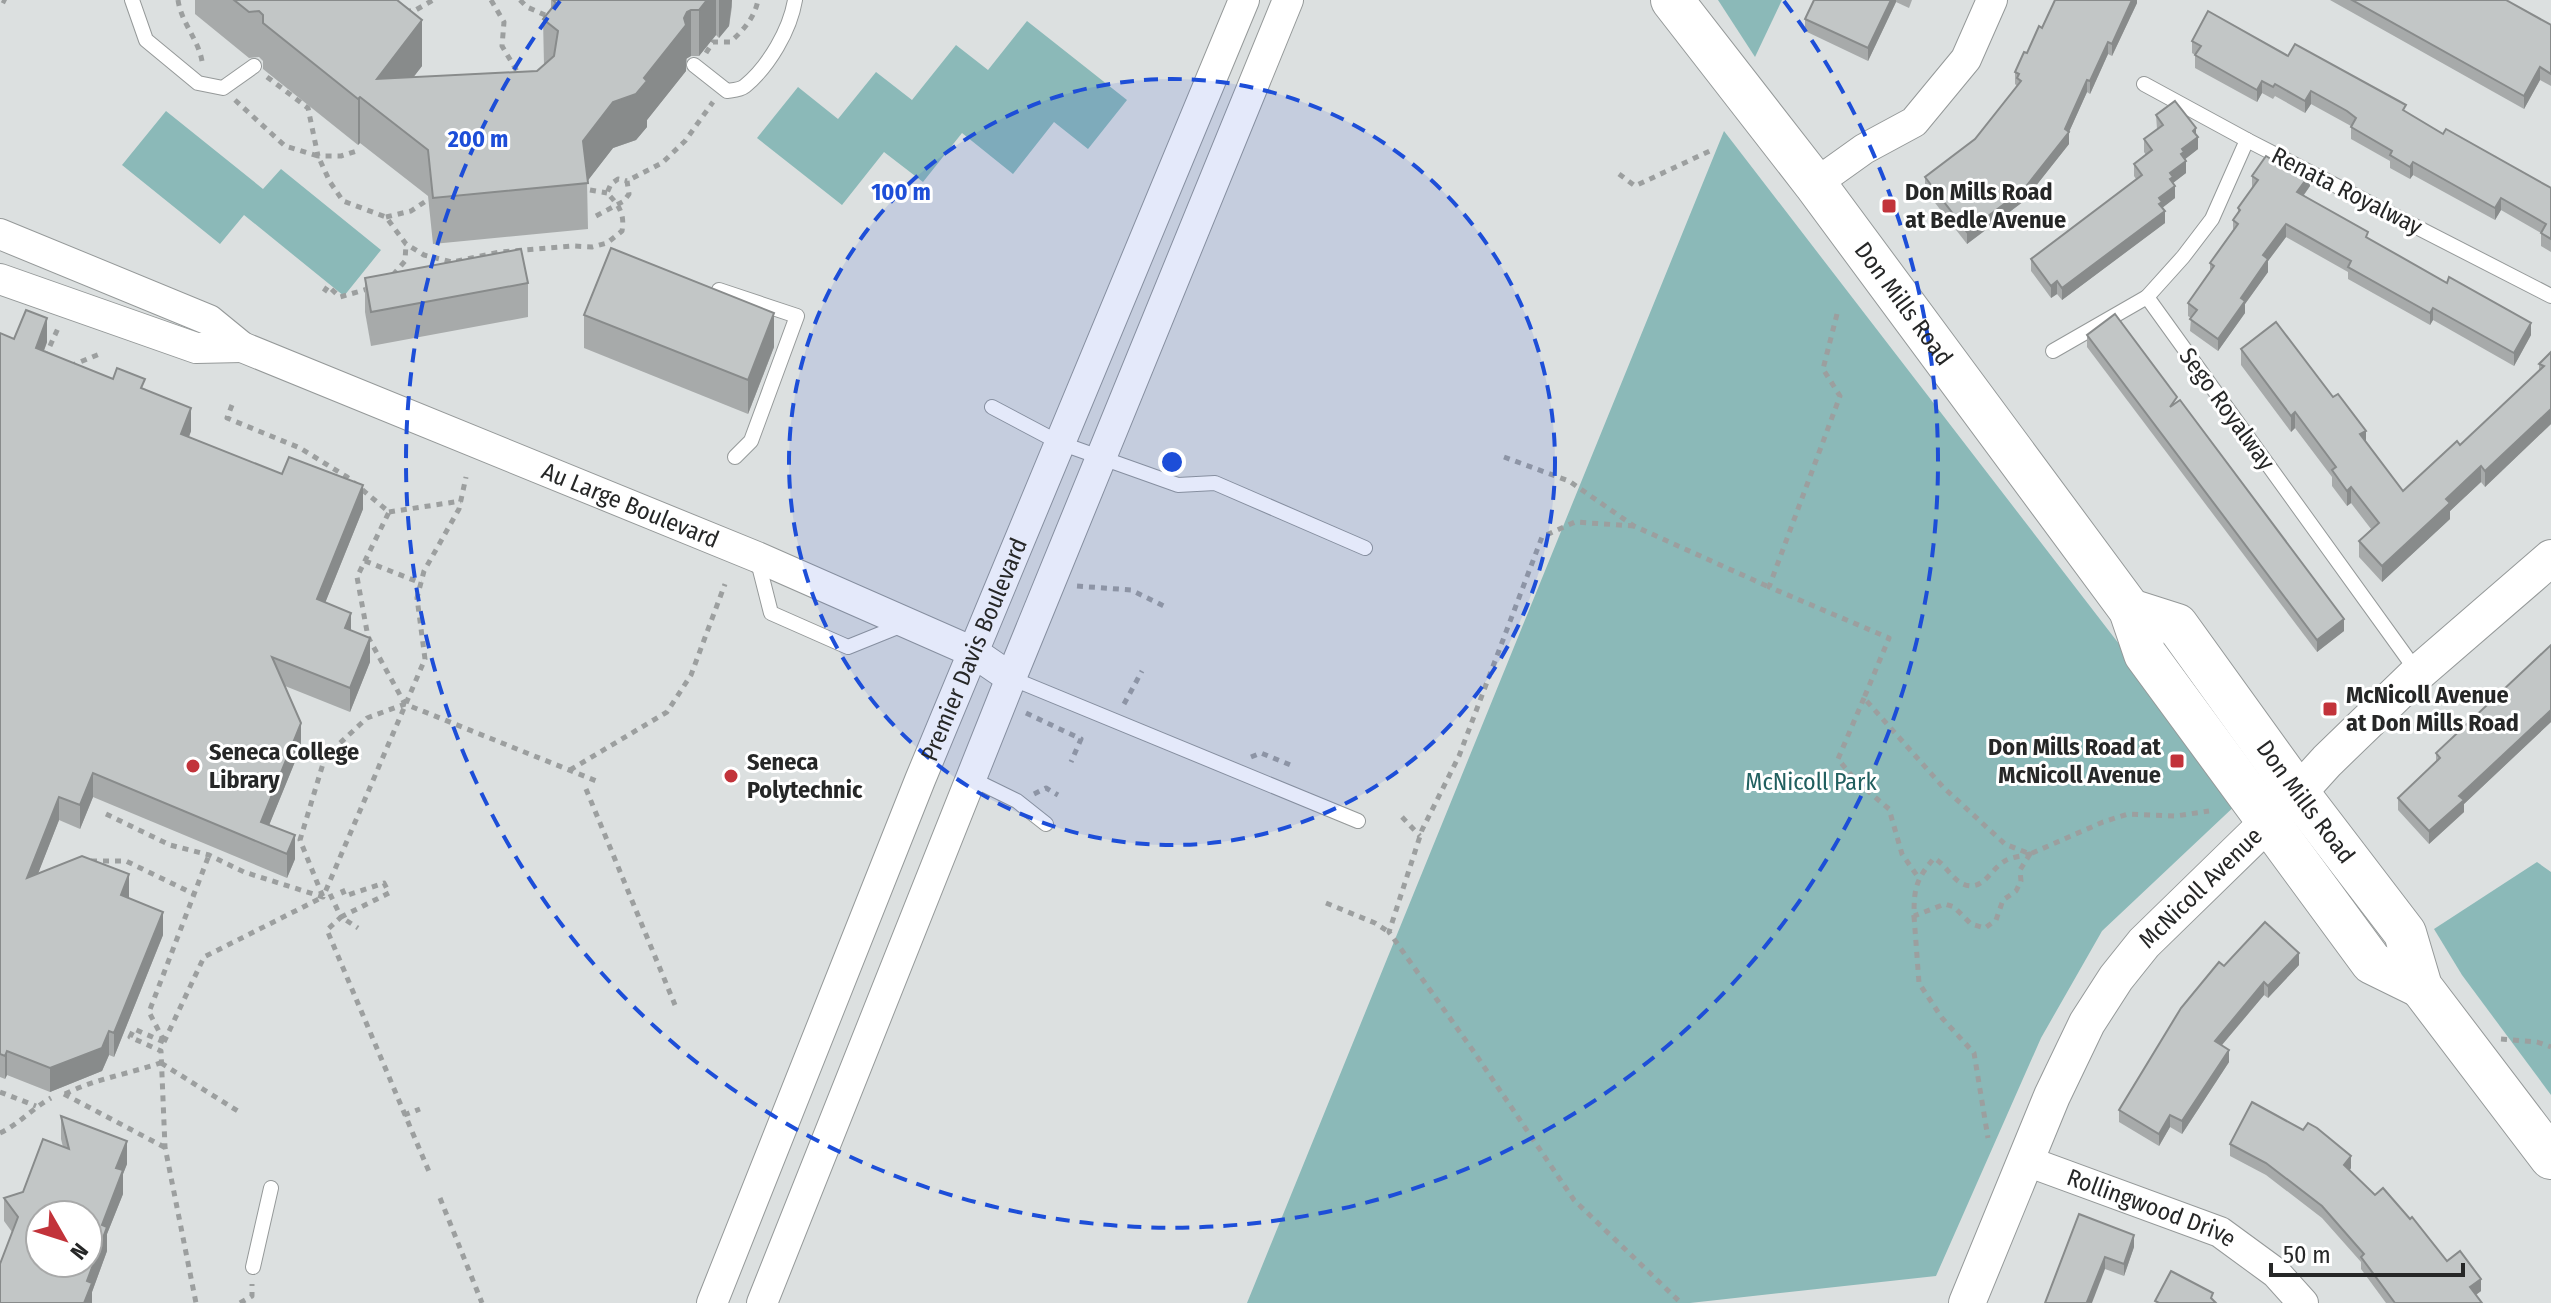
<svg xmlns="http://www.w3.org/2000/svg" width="2551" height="1303" viewBox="0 0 2551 1303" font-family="'Fira Sans Condensed',sans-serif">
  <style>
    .green { fill: #8bb9b8 }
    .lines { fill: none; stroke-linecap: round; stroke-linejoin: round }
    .service-casing { stroke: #959999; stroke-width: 16 }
    .minor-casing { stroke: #959999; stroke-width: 32 }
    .tertiary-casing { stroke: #959999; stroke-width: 38 }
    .secondary-casing { stroke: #959999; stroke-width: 44 }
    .path { stroke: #9c9f9f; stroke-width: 5; stroke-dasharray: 6 6; stroke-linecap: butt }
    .service { stroke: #fff; stroke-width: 14 }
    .minor { stroke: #fff; stroke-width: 30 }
    .tertiary { stroke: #fff; stroke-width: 36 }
    .secondary { stroke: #fff; stroke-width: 42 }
    .wall { fill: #a7aaaa }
    .shaded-wall { fill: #888b8b }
    .building { fill: #c2c6c6; stroke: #888b8b; stroke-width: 2; fill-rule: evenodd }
    .ring { fill: none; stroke: #1d4ed8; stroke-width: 4; stroke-dasharray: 14 10 }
    .poi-dot { fill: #c2333a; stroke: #fff; stroke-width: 3 }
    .labels { text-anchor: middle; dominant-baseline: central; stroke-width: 6; stroke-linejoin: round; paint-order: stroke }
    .street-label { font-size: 24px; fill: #262727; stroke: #fff }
    .poi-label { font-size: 24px; font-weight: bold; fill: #262727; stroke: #fff; text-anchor: start }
    .park-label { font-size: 24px; fill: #205f5f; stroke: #fff }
    .centre { fill: #1d4ed8; stroke: #fff; stroke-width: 4 }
    .ring-label { font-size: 24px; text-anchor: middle; font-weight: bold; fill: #1d4ed8; stroke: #fff; stroke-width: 6; stroke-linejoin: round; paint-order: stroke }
  </style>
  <rect width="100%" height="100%" fill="#dce0e0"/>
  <!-- green -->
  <g class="green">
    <path d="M1718 0H1782L1755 57Z"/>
    <path d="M1027 21 1127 100 1088 149 1054 122 1013 174 962 133 923 182 884 152 842 205 757 138 798 87 838 119 876 72 912 100 956 45 988 70Z"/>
    <path d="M166 111 263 189 281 169 381 250 344 296 244 215 220 244 122 165Z"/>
    <path d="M1724 131 2240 801 2102 931 2041 1038 1936 1276 1690 1303H1247Z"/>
    <path d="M2537 862 2551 872V1095L2462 975 2434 929Z"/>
  </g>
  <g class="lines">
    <defs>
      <g id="service">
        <path d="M132 0 146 40 198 83 223 88 254 66"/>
        <path d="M694 65 727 91C734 90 740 90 745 86 769 66 790 30 795 0"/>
        <path d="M2144 84 2247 140 2551 296"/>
        <path d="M2247 140 2212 219 2183 257 2147 297 2418 673"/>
        <path d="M719 290 797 316 751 441 735 457"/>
        <path d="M2053 351 2147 297"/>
        <path d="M992 407 1060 443 1178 485 1215 483 1365 548"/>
        <path d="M757 558 771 613 848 647 905 624"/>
        <path d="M1011 678 1358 821"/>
        <path d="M972 779 1017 801 1046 824"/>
        <path d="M253 1267 271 1188"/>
      </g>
      <g id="minor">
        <path d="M1815 184 1864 149 1914 122 1966 59 1992 0"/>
        <path id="s1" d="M0 234 209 320 242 347 757 557 973 652 1011 678"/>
        <path d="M0 279 196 348 242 347"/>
        <path id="s2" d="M2024 1160 2220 1232 2276 1273 2303 1303"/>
        <path id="s3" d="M712 1303 920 780 1244 0"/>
        <path d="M762 1303 1011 678 1288 0"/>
      </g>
      <g id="tertiary">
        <path id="s4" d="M1967 1303 2052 1096 2087 1023 2116 978 2144 943 2298 793 2327 761 2418 673 2551 558"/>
      </g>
      <g id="secondary">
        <path id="s5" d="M1672 0 1815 184 2130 610 2145 654 2372 963 2421 987"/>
        <path id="s6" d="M2130 610 2177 625 2298 793 2405 933 2421 987 2551 1158"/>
      </g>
    </defs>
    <!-- service casing -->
    <use href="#service" class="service-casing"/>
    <!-- minor casing -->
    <use href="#minor" class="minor-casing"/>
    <!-- tertiary casing -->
    <use href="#tertiary" class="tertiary-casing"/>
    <!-- secondary casing -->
    <use href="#secondary" class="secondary-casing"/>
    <!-- path -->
    <g class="path">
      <path d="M2 0 6 2"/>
      <path d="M178 0C181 22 198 39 202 61"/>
      <path d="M491 0 504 22 502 46 518 73"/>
      <path d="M520 0 527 7 545 15 552 12"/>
      <path d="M405 11H414L433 0"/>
      <path d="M706 53 713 42H730C743 31 755 17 758 0"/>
      <path d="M267 77 308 108 318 156H341L360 150"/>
      <path d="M235 100 285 146 318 156 330 182 343 201 386 217 406 244 424 255 452 262 500 252 573 246 592 247 607 243 622 231C625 214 619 205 607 193L611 184 618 179 627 181"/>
      <path d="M1619 174 1635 186 1714 149"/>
      <path d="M590 190 607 193"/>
      <path d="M596 216 624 201 629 194 627 181 662 163 685 141 713 102"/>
      <path d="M386 217 411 211 426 201"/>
      <path d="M393 275 405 261 406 244"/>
      <path d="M324 292 328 286 340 297 371 288"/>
      <path d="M1837 314 1823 369 1840 396 1769 587 1889 638 1864 698 1943 787 2005 844 2030 854 2103 822 2128 814 2176 816 2209 811"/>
      <path d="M45 357 59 326"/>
      <path d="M70 366 102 353"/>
      <path d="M232 405 227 418 300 448 347 477 389 512 357 577 368 637 405 704 599 782"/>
      <path d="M1504 457 1569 481 1634 526 1769 587"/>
      <path d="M389 512 461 501"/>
      <path d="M1634 526 1575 522 1542 537 1459 756 1422 830 1389 932 1474 1052 1574 1200 1681 1303"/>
      <path d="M365 561 421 583"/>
      <path d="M1077 586 1131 590 1164 606"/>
      <path d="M1864 698 1838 759 1856 781 1889 809 1902 854 1918 877"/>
      <path d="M1124 704 1142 671"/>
      <path d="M1026 713 1081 739 1071 762"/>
      <path d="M1251 757 1261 753 1293 766"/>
      <path d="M570 770 667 712 691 675 725 584"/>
      <path d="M586 789 675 1005"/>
      <path d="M1034 794 1046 788 1058 795"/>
      <path d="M106 814 170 845 209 855 244 872 323 897 425 659 417 598 424 571 459 509 466 477"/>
      <path d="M1402 817 1420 836"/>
      <path d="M2030 854 2020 870 2021 881 2016 891 2003 900 1996 920 1985 928 1971 924 1954 907 1945 904 1914 916C1914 887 1916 880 1934 858 1945 864 1952 879 1963 884 1983 893 1991 868 2005 861 2011 857 2022 856 2030 854Z"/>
      <path d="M91 861H126L194 894"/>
      <path d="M342 889 345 896 384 883 389 893 341 917 358 928"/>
      <path d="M330 894 341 917 327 930 430 1174"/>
      <path d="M1326 903 1375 923 1389 932"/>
      <path d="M1914 916 1919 983 1942 1018 1974 1053 1988 1138"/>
      <path d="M2501 1039 2537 1042 2551 1047"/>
      <path d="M164 1041 149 1012 209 855"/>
      <path d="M164 1042 204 957 323 897 300 840 325 757 367 718 405 704"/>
      <path d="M164 1042 134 1029 130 1037 161 1051 165 1147 196 1303"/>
      <path d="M161 1063 241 1113"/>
      <path d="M0 1092 36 1106"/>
      <path d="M64 1094 164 1147"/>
      <path d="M65 1094C95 1079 128 1074 160 1063"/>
      <path d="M404 1115 420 1109"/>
      <path d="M0 1133C19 1124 33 1108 51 1098"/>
      <path d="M440 1198 482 1303"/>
      <path d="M240 1303 252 1296V1284"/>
    </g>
    <!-- service -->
    <use href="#service" class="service"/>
    <!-- minor -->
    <use href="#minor" class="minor"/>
    <!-- tertiary -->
    <use href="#tertiary" class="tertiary"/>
    <!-- secondary -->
    <use href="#secondary" class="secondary"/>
  </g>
  <!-- wall -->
  <g class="wall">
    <path d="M195 0H397L422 66 413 77 537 71 544 65 543 19 551 10V0H732V7L729 26 719 38 716 35 699 56H691L687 58 686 71 647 120V127L636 140 613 148 587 181 588 229 433 244 428 196 360 143 358 145 263 69V61L259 57 249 58 195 14Z"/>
    <path d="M1814 0H1912L1909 8 1896 2 1868 61 1805 31V19Z"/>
    <path d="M2137 0V3L2112 56 2108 54 2090 94 2087 92 2069 132V144L2024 201 1967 244 1925 190V177L1975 139 2017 86 2015 84V72L2042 28Z"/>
    <path d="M2330 0H2506L2551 25V86L2540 80 2524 109Z"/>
    <path d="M2192 41 2288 56 2406 112 2443 134 2551 188V252L2541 246V233L2501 210 2495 220 2413 175 2410 179 2390 168V161L2351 139V126L2311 104 2305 113 2275 96 2273 99 2262 93 2257 102 2195 68V55L2192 53Z"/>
    <path d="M2156 115 2196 135 2198 149 2185 159 2186 173 2173 183 2175 198 2162 208 2165 223 2062 300 2057 294 2051 298 2031 271V259L2136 179 2134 176V164L2146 155 2144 152V139L2157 129Z"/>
    <path d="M2252 176 2310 186 2304 195 2368 239 2531 335 2514 366 2433 320 2430 325 2348 279V272L2286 237 2268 261V272L2245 304V313L2218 351 2190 331 2191 318 2188 316V303L2210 272V263L2233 230V220L2238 214V208L2252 188Z"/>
    <path d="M365 278 528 283V317L371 346 365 312Z"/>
    <path d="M584 315 774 347 748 414 584 348Z"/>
    <path d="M0 333 14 339 47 342 44 351 113 379 145 389 191 431 189 437 363 509 325 603 351 630 370 662 350 712 285 686 301 747 269 825 295 859 287 878 93 797 80 829 59 820 38 873 129 898 163 935 114 1057 109 1055 102 1071 50 1092 7 1075 5 1079 0 1077Z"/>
    <path d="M2087 335 2344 631 2317 652 2087 347Z"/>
    <path d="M2241 349 2366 442 2403 491 2460 445 2539 371V364L2551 352V424L2485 487 2481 482 2450 511V519L2382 582 2359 557V541L2371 529 2351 503 2347 506 2332 486V477L2295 428 2291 432 2241 365Z"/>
    <path d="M2551 645V722L2464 804V812L2429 844 2398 810V798L2436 762V753Z"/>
    <path d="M2299 965 2268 998 2264 995 2222 1045 2229 1062 2182 1134 2170 1127 2159 1146 2119 1122V1110L2224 966Z"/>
    <path d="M61 1116 127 1164 123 1174V1194L107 1234V1251L92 1292V1303L12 1232 4 1221V1198L23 1192 63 1147 61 1139Z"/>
    <path d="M2230 1144 2351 1168 2350 1170 2375 1195 2481 1291 2476 1295 2482 1303H2386L2361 1269V1262L2322 1218 2266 1175 2230 1156Z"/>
    <path d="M2079 1214 2134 1247 2124 1276 2105 1269Z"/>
  </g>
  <!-- shaded-wall -->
  <g class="shaded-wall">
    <path d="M707 0H716V35L699 56V10Z"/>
    <path d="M719 0H732L729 26 719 38Z"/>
    <path d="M1891 0H1896V2L1868 61V48Z"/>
    <path d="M2132 0H2137V3L2112 56V44Z"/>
    <path d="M691 10V56L686 59V71L647 120V127L636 140 613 148 586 183 583 141 613 102 644 78 684 18 687 12Z"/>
    <path d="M422 20V66L384 116 377 79Z"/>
    <path d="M2108 42V54L2090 94V81Z"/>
    <path d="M2540 67V80L2524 109V96Z"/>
    <path d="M2087 80V92L2069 132V144L2024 201 1967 244V232L2065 129Z"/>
    <path d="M2262 81V93L2257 102V90Z"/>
    <path d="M2311 91V104L2305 113V101Z"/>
    <path d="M360 97V143L358 145V99Z"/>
    <path d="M2196 128V139L2198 137V149L2184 160 2186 161V173L2173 183 2175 186V198L2162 208 2165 211V223L2062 300V288L2159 198 2182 149 2193 131Z"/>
    <path d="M2413 162V175L2410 179V167Z"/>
    <path d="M2310 174V186L2297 204V192Z"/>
    <path d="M2501 198V210L2495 220V208Z"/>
    <path d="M2286 224V237L2268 261V272L2245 304V313L2218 351V339L2263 255Z"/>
    <path d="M2057 281V294L2051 298V286Z"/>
    <path d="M2433 308V320L2430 325V313Z"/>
    <path d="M774 313V347L748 414V380Z"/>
    <path d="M47 318V342L36 371V348Z"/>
    <path d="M2531 323V335L2514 366V353Z"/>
    <path d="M191 408V431L181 458V434Z"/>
    <path d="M2551 409V424L2485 487V471Z"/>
    <path d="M2295 412V428L2291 432V416Z"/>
    <path d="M2366 431V446L2360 434Z"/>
    <path d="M2481 466V482L2450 511V519L2382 582V566L2446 499Z"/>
    <path d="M363 485V509L317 623V599Z"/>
    <path d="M2351 487V503L2347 506V491Z"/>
    <path d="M351 613V637L345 628Z"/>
    <path d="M2344 619V631L2317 652V640Z"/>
    <path d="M370 638V662L350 712V688Z"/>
    <path d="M2551 710V722L2464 804V812L2429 844V831L2459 796Z"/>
    <path d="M301 723V747L261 845V822Z"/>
    <path d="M93 773V797L80 829V805Z"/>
    <path d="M59 797V820L27 902V878Z"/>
    <path d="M295 835V859L287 878V854Z"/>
    <path d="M129 874V898L121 895Z"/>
    <path d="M163 912V935L114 1057V1033Z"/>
    <path d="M2299 953V965L2268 998V986Z"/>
    <path d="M2264 982V995L2215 1053V1041Z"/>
    <path d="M109 1031V1055L102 1071 50 1092V1068Z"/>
    <path d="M2229 1050V1062L2182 1134V1121Z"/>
    <path d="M7 1051V1075L5 1079V1056Z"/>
    <path d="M2170 1115V1127L2159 1146V1134Z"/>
    <path d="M127 1141V1164L123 1174V1194L107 1234V1251L92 1292V1303H84L87 1281 116 1168Z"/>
    <path d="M2351 1156V1168L2344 1177V1165Z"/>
    <path d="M2134 1235V1247L2124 1276V1264Z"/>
    <path d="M2105 1257V1269L2092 1303H2087Z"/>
    <path d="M2481 1279V1291L2470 1299V1287Z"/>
  </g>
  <!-- building -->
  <g class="building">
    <path d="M234 0H397L422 20 377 79 537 71 554 56 558 31 543 19 556 3 553 0H707L699 10H691L687 12 684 18 686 25 644 78 647 81 636 94 613 102 583 141 588 183 433 198 428 150 360 97 358 99 263 23V15L259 11 249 12Z"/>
    <path d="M1814 0H1891L1868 48 1805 19Z"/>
    <path d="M2055 0H2132L2112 44 2108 42 2090 81 2087 80 2065 129 2069 132 2024 189 1967 232 1925 177 1975 139 2021 81 2017 78 2019 74 2015 72 2024 52 2027 53 2039 26 2042 28Z"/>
    <path d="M2352 0H2506L2551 25V74L2540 67 2524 96Z"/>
    <path d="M2208 11 2288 56 2295 44 2406 105 2403 110 2443 134 2446 129 2551 188V239L2541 233 2546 224 2501 198 2495 208 2413 162 2410 167 2390 155 2392 151 2351 127 2356 118 2347 111 2311 91 2305 101 2275 84 2273 87 2262 81 2257 90 2195 55 2201 46 2192 41Z"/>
    <path d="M2175 101 2196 128 2193 131 2198 137 2182 149 2184 152 2181 154 2186 161 2170 173 2173 177 2170 179 2175 186 2159 198 2162 202 2159 204 2165 211 2062 288 2057 281 2051 286 2031 259 2142 175 2134 164 2152 150 2144 139 2163 125 2156 115Z"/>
    <path d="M2266 156 2276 162 2280 156 2310 174 2297 192 2368 232 2366 237 2447 283 2449 277 2531 323 2514 353 2433 308 2430 313 2348 267 2351 261 2286 224 2263 255 2268 259 2241 298 2245 301 2218 339 2190 319 2197 310 2188 303 2214 266 2210 263 2238 224 2233 220 2240 210 2238 208 2258 180 2252 176Z"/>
    <path d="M611 248 774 313 748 380 584 315Z"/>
    <path d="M521 249 528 283 371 312 365 278Z"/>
    <path d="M26 310 47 318 36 348 113 379 117 368 145 379 141 388 191 408 181 434 282 474 289 457 363 485 317 599 351 613 345 628 370 638 350 688 272 657 301 723 261 822 295 835 287 854 93 773 80 805 59 797 27 878 82 856 129 874 121 895 163 912 114 1033 109 1031 102 1048 50 1068 7 1051 5 1056 0 1054V333L14 339Z"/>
    <path d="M2115 314 2177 397 2170 407 2180 400 2344 619 2317 640 2087 335Z"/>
    <path d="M2276 322 2333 397 2338 394 2366 431 2360 434 2403 491 2457 441 2460 445 2544 366 2539 364 2551 352V409L2485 471 2481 466 2446 499 2450 503 2382 566 2359 541 2379 523 2351 487 2347 491 2332 470 2336 467 2295 412 2291 416 2241 349Z"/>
    <path d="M2551 645V710L2459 796 2464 800 2429 831 2398 798 2440 758 2436 753Z"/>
    <path d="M2265 922 2299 953 2268 986 2264 982 2215 1041 2229 1050 2182 1121 2170 1115 2159 1134 2119 1110 2181 1008 2219 962 2224 966Z"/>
    <path d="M2252 1102 2303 1130 2308 1123 2317 1128 2351 1156 2344 1165 2375 1195 2383 1188 2410 1219 2412 1217 2447 1261 2460 1251 2481 1279 2470 1287 2482 1303H2395L2361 1257 2364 1254 2322 1206 2266 1163 2230 1144Z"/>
    <path d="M61 1116 127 1141 116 1168 123 1170 102 1225 107 1227 87 1281 92 1283 84 1303H0V1264L18 1217 4 1198 23 1192 43 1139 69 1149ZM40 1215H88V1263H40Z"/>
    <path d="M2079 1214 2134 1235 2124 1264 2105 1257 2087 1302 2089 1303H2045Z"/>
    <path d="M2171 1271 2213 1293 2211 1298 2216 1303H2159L2155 1301Z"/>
  </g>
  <!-- distance rings -->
  <circle cx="1172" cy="462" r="383" fill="#1d4ed8" fill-opacity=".12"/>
  <g class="ring">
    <circle cx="1172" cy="462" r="383"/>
    <path d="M1784 1A766 766 0 1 1 560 1"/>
  </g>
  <!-- markers -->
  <g class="poi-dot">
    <rect x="1881" y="198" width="16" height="16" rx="4"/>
    <rect x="2322" y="701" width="16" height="16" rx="4"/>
    <rect x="2169" y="753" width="16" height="16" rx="4"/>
    <circle cx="193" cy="766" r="8"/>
    <circle cx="731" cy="776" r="8"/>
  </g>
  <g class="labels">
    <!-- street labels -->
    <g class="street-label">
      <text transform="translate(2347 191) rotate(27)">Renata Royalway</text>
      <text stroke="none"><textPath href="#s5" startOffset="382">Don Mills Road</textPath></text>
      <text transform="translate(2227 409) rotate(54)">Sego Royalway</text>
      <text stroke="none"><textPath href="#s1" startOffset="688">Au Large Boulevard</textPath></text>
      <text stroke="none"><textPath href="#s3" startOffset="704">Premier Davis Boulevard</textPath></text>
      <text stroke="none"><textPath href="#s6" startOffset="268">Don Mills Road</textPath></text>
      <text stroke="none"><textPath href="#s4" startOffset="482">McNicoll Avenue</textPath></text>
      <text stroke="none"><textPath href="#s2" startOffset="136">Rollingwood Drive</textPath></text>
    </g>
    <!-- poi labels -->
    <g class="poi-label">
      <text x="1905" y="192">Don Mills Road<tspan x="1905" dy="28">at Bedle Avenue</tspan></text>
      <text x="2346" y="695">McNicoll Avenue<tspan x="2346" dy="28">at Don Mills Road</tspan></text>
      <text x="2161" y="747" text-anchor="end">Don Mills Road at<tspan x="2161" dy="28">McNicoll Avenue</tspan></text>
      <text x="209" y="752">Seneca College<tspan x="209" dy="28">Library</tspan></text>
      <text x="747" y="762">Seneca<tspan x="747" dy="28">Polytechnic</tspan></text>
    </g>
    <!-- park labels -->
    <g class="park-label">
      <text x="1811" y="782">McNicoll Park</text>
    </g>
  </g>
  <circle cx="1172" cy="462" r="12" class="centre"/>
  <g class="ring-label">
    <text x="478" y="147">200 m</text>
    <text x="901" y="200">100 m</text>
  </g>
  <!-- north arrow -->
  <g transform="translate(64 1239) rotate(129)"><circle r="38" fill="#ffffff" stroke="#a8a9a9" stroke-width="2"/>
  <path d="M0-6L14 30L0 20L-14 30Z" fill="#c2333a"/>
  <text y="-12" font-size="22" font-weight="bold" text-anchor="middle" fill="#262727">N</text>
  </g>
  <!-- scale -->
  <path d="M2271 1263v12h192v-12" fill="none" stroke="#262727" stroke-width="4"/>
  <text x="2283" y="1263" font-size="24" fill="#262727" stroke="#ffffff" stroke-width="6" paint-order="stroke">50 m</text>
</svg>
